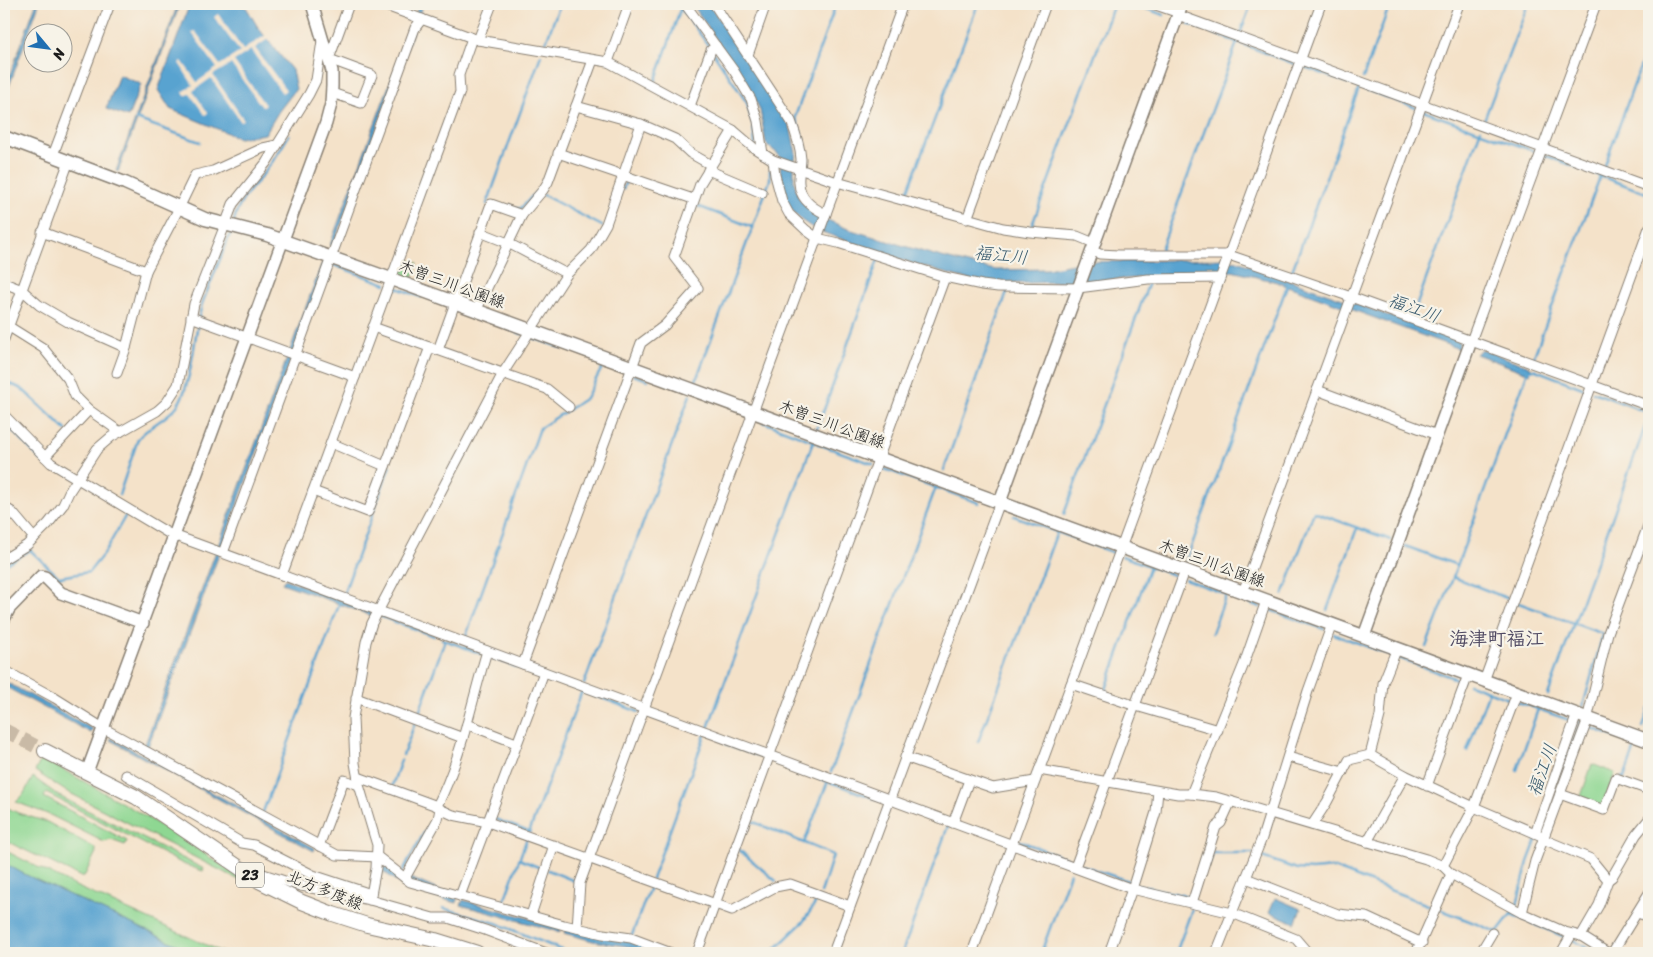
<svg xmlns="http://www.w3.org/2000/svg" width="1653" height="957" viewBox="0 0 1653 957" font-family="Sriracha,'Klee One',sans-serif">
  <style>
    .green { fill: #8ed792; stroke: #557a57 }
    .water { fill: #58a3d0; stroke: #3a6076 }
    .pier { fill: #f4e2c9 }
    .lines { fill: none; stroke-linecap: round; stroke-linejoin: round }
    .stream { stroke: #58a3d0; stroke-width: 2.5 }
    .primary-tunnel { stroke: #c9baa6; stroke-width: 14; stroke-dasharray: 14 7; stroke-linecap: butt }
    .minor-casing { stroke: #887f72; stroke-width: 11 }
    .tertiary-casing { stroke: #887f72; stroke-width: 14 }
    .secondary-casing { stroke: #887f72; stroke-width: 15 }
    .primary-casing { stroke: #887f72; stroke-width: 16 }
    .minor { stroke: #fff; stroke-width: 9 }
    .tertiary { stroke: #fff; stroke-width: 11 }
    .secondary { stroke: #fff; stroke-width: 12 }
    .primary { stroke: #fff; stroke-width: 14 }
    .labels { text-anchor: middle; dominant-baseline: central; stroke-width: 4.5; stroke-linejoin: round; paint-order: stroke }
    .shield { fill: #f7f3e8; stroke: #5e5c59; stroke-width: 1 }
    .shield-label { font-size: 15px; font-weight: bold; fill: #1c1c1c }
    .street-label { font-size: 16px; fill: #1c1c1c; stroke: #f7f3e8 }
    .water-label { font-size: 18px; font-style: italic; fill: #37596d; stroke: #f7f3e8 }
    .quarter-label { font-size: 19px; font-weight: bold; fill: #504a63; stroke: #f7f3e8 }
  </style>
  <rect width="100%" height="100%" fill="#f7f3e8"/>
  <filter id="ink" filterUnits="userSpaceOnUse"><feTurbulence type="fractalNoise" baseFrequency=".02" numOctaves="2"/><feDisplacementMap in="SourceGraphic" scale="10" xChannelSelector="R" yChannelSelector="G"/><feConvolveMatrix kernelMatrix="1 2 1 2 8 2 1 2 1" color-interpolation-filters="sRGB"/></filter>
  <filter id="wash" filterUnits="userSpaceOnUse"><feTurbulence type="fractalNoise" baseFrequency=".0096" numOctaves="4" result="noise"/><feDisplacementMap in="SourceGraphic" scale="20" xChannelSelector="R" yChannelSelector="G"/><feGaussianBlur stdDeviation="1.12" result="paint"/><feColorMatrix in="noise" values="0 0 0 0 0 0 0 0 0 0 0 0 0 0 0 0 0 1.4 0 .05"/><feComposite in="paint" operator="in"/></filter>
  <g filter="url(#wash)">
    <rect width="100%" height="100%" fill="#f4e2c9"/>
    <!-- green -->
    <g class="green">
      <path d="M403 258 418 263 412 280 396 275Z"/>
      <path d="M42 758 133 809 181 838 242 879 239 880 64 790 35 771Z"/>
      <path d="M1592 764 1615 773 1602 807 1580 799Z"/>
      <path d="M33 777 59 796 204 869 203 871 183 864 46 793 44 797 127 841 125 845 111 840 104 842 50 815 16 802 23 795Z"/>
      <path d="M4 806 18 813 47 822 95 848 96 852 85 875 81 877 4 840Z"/>
      <path d="M4 850 71 884 224 953H195L24 874 4 863Z"/>
    </g>
    <!-- water -->
    <g class="water">
      <path d="M36 4H39L4 100V91Z"/>
      <path d="M178 4H180L118 172 116 171Z"/>
      <path d="M192 4H233L246 7 259 29 292 70 296 89 279 111 265 134 239 138 170 109 158 90 189 6Z"/>
      <path d="M419 4H423L333 246 330 245Z"/>
      <path d="M692 4H709L790 126 796 153 794 165V182L799 198 814 214 848 229 934 255 980 267 996 270 1047 269 1083 262 1222 259 1237 261 1459 341V349L1277 282 1232 271 1215 273 1092 281 993 284 969 280 911 263 816 230 801 220 790 208 784 197 780 176 781 160 778 154 766 144 760 110 752 92Z"/>
      <path d="M119 75 141 84 128 117 106 109Z"/>
      <path d="M322 263 326 265 147 749 144 747Z"/>
      <path d="M1481 349 1531 367 1530 374 1476 354Z"/>
      <path d="M285 579 372 612V616L282 583Z"/>
      <path d="M4 681 93 729 91 733 4 686Z"/>
      <path d="M111 738 315 848 314 851 110 740Z"/>
      <path d="M4 863 24 874 195 953H4Z"/>
      <path d="M385 867 457 898V903L408 890 380 869Z"/>
      <path d="M1275 898 1301 909 1295 923 1269 912Z"/>
      <path d="M463 900 560 927V932L461 905Z"/>
      <path d="M566 929 593 936 628 940 645 947 643 952 626 946 593 941 564 933Z"/>
    </g>
    <!-- pier -->
    <path class="pier" d="M218 14 243 50 266 35 268 39 255 48 286 90 282 93 251 50 234 61 265 105 262 107 231 64 213 75 244 120 241 122 211 78 193 91 208 113 205 115 190 94 185 96 183 92 193 85 179 63 182 61 197 82 217 68 192 33 195 31 220 65 240 52 214 17Z"/>
    <g class="lines">
      <!-- stream -->
      <g class="stream">
        <path d="M678 4 708 45"/>
        <path d="M1133 4 1164 15"/>
        <path d="M1189 24 1295 64"/>
        <path d="M1240 34 1251 4"/>
        <path d="M544 47 560 4"/>
        <path d="M713 52 747 103 753 125 755 145"/>
        <path d="M1302 66 1416 108"/>
        <path d="M1363 78 1390 4"/>
        <path d="M655 82 681 7"/>
        <path d="M1423 111 1537 152"/>
        <path d="M136 119 200 142"/>
        <path d="M1483 123 1528 4"/>
        <path d="M1544 155 1649 194"/>
        <path d="M808 165 804 142 795 117 836 4"/>
        <path d="M1604 168 1649 43"/>
        <path d="M623 189 626 181 628 180"/>
        <path d="M543 195 602 226"/>
        <path d="M905 198 978 4"/>
        <path d="M487 204 541 55"/>
        <path d="M695 205 752 227"/>
        <path d="M512 207 520 209 536 192"/>
        <path d="M234 221C239 198 257 184 270 165 277 156 283 145 289 135"/>
        <path d="M1031 228 1114 4"/>
        <path d="M1161 249 1238 40"/>
        <path d="M331 264 386 284"/>
        <path d="M1292 271 1360 85"/>
        <path d="M392 286 421 297"/>
        <path d="M1413 315 1481 129"/>
        <path d="M199 317 202 304 231 232 250 237"/>
        <path d="M505 327 522 334"/>
        <path d="M531 337 562 348"/>
        <path d="M1533 359 1601 174"/>
        <path d="M612 367 627 372"/>
        <path d="M1530 370 1533 369 1585 389"/>
        <path d="M633 375 648 380"/>
        <path d="M4 381 22 389 66 430"/>
        <path d="M695 383 770 180V170"/>
        <path d="M1593 392 1649 413"/>
        <path d="M4 422 44 463"/>
        <path d="M763 422 813 441 815 443"/>
        <path d="M817 429 878 260"/>
        <path d="M818 444 873 464"/>
        <path d="M879 467 979 503"/>
        <path d="M944 470 1007 292"/>
        <path d="M119 495 138 439C147 427 167 419 177 406 190 389 194 345 198 323"/>
        <path d="M1064 514 1148 285"/>
        <path d="M1014 516 1114 553"/>
        <path d="M180 542 199 549"/>
        <path d="M1405 546 1457 565"/>
        <path d="M1122 556 1179 577"/>
        <path d="M1186 561 1288 283"/>
        <path d="M4 565 30 550 59 577 89 572 105 552 127 513"/>
        <path d="M1185 579 1260 607"/>
        <path d="M344 593 390 466"/>
        <path d="M1283 595 1314 512 1391 540"/>
        <path d="M1509 599 1453 577 1528 371"/>
        <path d="M1516 602 1603 634 1583 706"/>
        <path d="M1267 609 1324 629"/>
        <path d="M1327 610 1357 528"/>
        <path d="M379 616 434 636"/>
        <path d="M331 627 340 602"/>
        <path d="M1212 633 1226 595"/>
        <path d="M1334 634 1390 655"/>
        <path d="M442 639 482 654"/>
        <path d="M465 639 540 428 586 398 604 364"/>
        <path d="M1426 647 1453 578"/>
        <path d="M489 657 539 675"/>
        <path d="M1396 657 1462 681"/>
        <path d="M545 677 639 712"/>
        <path d="M584 684 690 395"/>
        <path d="M1469 684 1511 700"/>
        <path d="M1105 692 1150 566"/>
        <path d="M1548 695 1649 416"/>
        <path d="M1518 702 1572 721"/>
        <path d="M646 714 672 724"/>
        <path d="M417 718 445 640"/>
        <path d="M1589 727 1649 750"/>
        <path d="M1643 727 1649 709"/>
        <path d="M708 728 814 439"/>
        <path d="M978 742 1057 532"/>
        <path d="M726 744 764 758"/>
        <path d="M1467 751 1489 691"/>
        <path d="M403 755 415 723"/>
        <path d="M772 761 885 802"/>
        <path d="M1517 770 1538 709"/>
        <path d="M831 772 936 487"/>
        <path d="M1622 777 1624 778 1636 745"/>
        <path d="M392 786 401 760"/>
        <path d="M892 805 901 808"/>
        <path d="M263 812 330 630"/>
        <path d="M1546 814 1580 721"/>
        <path d="M495 819 529 832"/>
        <path d="M749 822V820L804 843"/>
        <path d="M529 833 582 691"/>
        <path d="M1020 841 1073 861"/>
        <path d="M739 848 738 849 776 881"/>
        <path d="M1259 856 1297 869 1312 870 1334 868 1433 907"/>
        <path d="M519 859 543 869"/>
        <path d="M1081 865 1131 882"/>
        <path d="M1208 866 1213 853H1253"/>
        <path d="M548 870 577 882"/>
        <path d="M402 872 425 831"/>
        <path d="M652 879 705 735"/>
        <path d="M1138 885 1190 897"/>
        <path d="M821 893 833 855 804 843 828 781"/>
        <path d="M503 904 527 838"/>
        <path d="M1517 905 1528 862 1537 838"/>
        <path d="M443 908 496 923 569 953"/>
        <path d="M1439 909 1497 932"/>
        <path d="M1513 911 1511 914 1565 937"/>
        <path d="M1497 932 1511 914"/>
        <path d="M632 935 651 884"/>
        <path d="M1573 940 1596 953"/>
        <path d="M771 953 803 922 819 898"/>
        <path d="M902 953 948 826"/>
        <path d="M1041 953 1070 873"/>
        <path d="M1176 953 1192 909"/>
      </g>
    </g>
  </g>
  <g filter="url(#ink)">
    <g class="lines">
      <!-- primary-tunnel -->
      <path class="primary-tunnel" d="M4 730 45 751"/>
      <defs>
        <g id="minor">
          <path d="M381 4 478 40 608 62 733 130 754 148 773 160 837 182 1003 228 1030 232 1077 236 1094 243"/>
          <path d="M685 4 734 71 751 99 758 121 763 154"/>
          <path d="M714 4 791 121C796 134 800 145 801 159 801 167 798 175 799 183 800 199 812 208 826 214"/>
          <path d="M1153 4 1179 13"/>
          <path d="M1178 15 1649 187"/>
          <path d="M478 40 492 4"/>
          <path d="M748 55 766 4"/>
          <path d="M608 62 629 4"/>
          <path d="M332 93 361 103 372 75 329 59 349 4"/>
          <path d="M576 106 641 124 675 139 690 153 711 165"/>
          <path d="M690 106 711 50 716 46"/>
          <path d="M558 153 693 199"/>
          <path d="M53 155 110 4"/>
          <path d="M773 160 775 175 782 201 789 214 806 230 817 238 838 243 945 277 982 285 998 287 1078 288 1148 279 1220 278"/>
          <path d="M708 170 762 193"/>
          <path d="M967 219 1046 4"/>
          <path d="M42 232 146 271"/>
          <path d="M480 232 508 243 567 274"/>
          <path d="M1092 251 1100 254 1118 255H1229L1351 297 1649 406"/>
          <path d="M4 283 22 290 39 305 68 322 126 348 146 271 179 208 195 175 213 171 263 148 277 145"/>
          <path d="M476 311 522 215"/>
          <path d="M191 317 355 377"/>
          <path d="M8 326 43 348 68 379 75 396 89 410 120 432"/>
          <path d="M373 327 547 389 569 407"/>
          <path d="M4 339 69 161"/>
          <path d="M1471 341 1596 4"/>
          <path d="M438 350 491 204 522 215 543 190 548 182 593 60"/>
          <path d="M117 373 126 348"/>
          <path d="M1317 390 1437 435"/>
          <path d="M4 415 51 463 168 533 1132 889 1232 913 1296 939 1308 953"/>
          <path d="M331 443 385 466"/>
          <path d="M45 457 89 410"/>
          <path d="M313 491 368 512 430 347"/>
          <path d="M4 507 12 512 34 538"/>
          <path d="M223 553 415 28 422 19"/>
          <path d="M4 559 27 545 48 524 63 505 69 492 97 449 111 437 157 411 167 402 178 385 194 304 225 225 233 204 266 163 309 94 316 80 322 41"/>
          <path d="M282 575 460 92 459 75 472 38"/>
          <path d="M1243 592 1459 4"/>
          <path d="M523 664 641 343 665 325 698 288 674 257 700 184 733 130"/>
          <path d="M4 670 55 698 103 728 337 855 378 857 410 882 564 925 603 934 631 938 671 953"/>
          <path d="M1484 681 1649 228"/>
          <path d="M1071 684 1136 706 1218 730"/>
          <path d="M356 698 463 738"/>
          <path d="M467 724 516 743"/>
          <path d="M905 757 993 788 1035 781"/>
          <path d="M1288 757 1343 772"/>
          <path d="M1039 770 1178 794H1191L1216 797 1426 859 1443 866 1451 874 1522 913 1565 932 1581 936 1608 953"/>
          <path d="M126 775 242 843 254 845 313 875 371 894"/>
          <path d="M1405 775 1474 807 1544 837"/>
          <path d="M358 777 437 806"/>
          <path d="M1427 786 1468 675"/>
          <path d="M1191 794 1244 664 1266 601"/>
          <path d="M1560 794 1604 810 1616 778 1649 790"/>
          <path d="M440 809 453 815 488 822 732 910 775 887 790 884 850 906"/>
          <path d="M953 823 969 780"/>
          <path d="M1312 825 1327 802 1349 760 1370 755"/>
          <path d="M1535 833 1577 714"/>
          <path d="M1543 839 1591 859 1608 880 1599 905 1581 936"/>
          <path d="M1367 842 1405 775 1370 755 1380 716 1383 683 1397 648"/>
          <path d="M319 846 344 780 359 785"/>
          <path d="M1443 866 1474 807 1517 693"/>
          <path d="M1075 867 1185 571"/>
          <path d="M245 868 297 885 370 900 376 868 377 845 359 785 355 763 353 718 366 642 372 623 503 373 567 274 591 250 606 224 641 124"/>
          <path d="M405 878 438 819 440 809 437 806C462 757 471 703 487 651"/>
          <path d="M1246 878 1338 914 1366 917 1422 943"/>
          <path d="M1608 880 1612 877 1636 835 1649 819"/>
          <path d="M460 896 544 672"/>
          <path d="M370 900 433 918H448L485 930 546 953"/>
          <path d="M1192 903 1216 827 1221 823 1231 801"/>
          <path d="M1522 913 1535 861 1586 724 1608 633 1649 523"/>
          <path d="M1638 913 1649 917"/>
          <path d="M531 915 554 845"/>
          <path d="M577 928 580 883 903 4"/>
          <path d="M697 953 945 277"/>
          <path d="M833 953 1000 502"/>
          <path d="M972 953 1321 4"/>
          <path d="M1109 953 1132 889 1156 812 1158 791"/>
          <path d="M1216 953 1262 838 1308 691 1332 624"/>
          <path d="M1416 953 1451 874"/>
          <path d="M1480 953 1492 933"/>
          <path d="M1561 953 1572 934"/>
          <path d="M1612 953 1649 893"/>
        </g>
        <g id="tertiary">
          <path d="M1000 502 1182 4"/>
          <path d="M4 619 9 609 41 576 45 577 61 593 143 623"/>
          <path d="M1364 636 1471 341"/>
          <path d="M87 772 326 123 331 104 332 86V71L312 4"/>
        </g>
        <path id="secondary" d="M4 137 125 183 205 219 267 235 391 279 1649 741"/>
        <path id="primary" d="M45 751 136 797 259 881 302 902 333 914 367 925 435 940 477 953"/>
      </defs>
      <!-- minor casing -->
      <use href="#minor" class="minor-casing"/>
      <!-- tertiary casing -->
      <use href="#tertiary" class="tertiary-casing"/>
      <!-- secondary casing -->
      <use href="#secondary" class="secondary-casing"/>
      <!-- primary casing -->
      <use href="#primary" class="primary-casing"/>
      <!-- minor -->
      <use href="#minor" class="minor"/>
      <!-- tertiary -->
      <use href="#tertiary" class="tertiary"/>
      <!-- secondary -->
      <use href="#secondary" class="secondary"/>
      <!-- primary -->
      <use href="#primary" class="primary"/>
    </g>
  </g>
  <g class="labels">
    <!-- shield labels -->
    <rect class="shield" x="236" y="862.5" width="28" height="25" rx="4"/>
    <g class="shield-label">
      <text x="250" y="875">23</text>
    </g>
    <!-- street labels -->
    <g class="street-label">
      <text transform="translate(452 284) rotate(20)">木曽三川公園線</text>
      <text transform="translate(832 424) rotate(20)">木曽三川公園線</text>
      <text transform="translate(1212 563) rotate(20)">木曽三川公園線</text>
      <text transform="translate(325 890) rotate(22)">北方多度線</text>
    </g>
    <!-- water labels -->
    <g class="water-label">
      <text transform="translate(1001 255) rotate(6)">福江川</text>
      <text transform="translate(1414 308) rotate(20)">福江川</text>
      <text transform="translate(1542 770) rotate(-70)">福江川</text>
    </g>
    <!-- quarter labels -->
    <g class="quarter-label">
      <text x="1497" y="638">海津町福江</text>
    </g>
  </g>
  <!-- margin -->
  <rect width="1653" height="957" fill="none" stroke="#f7f3e8" stroke-width="20"/>
  <!-- north arrow -->
  <g transform="translate(48 48) rotate(119)"><circle r="24" fill="#f7f3e8" stroke="#9f9d96"/>
  <path d="M0-4L9 19L0 12L-9 19Z" fill="#1f6fb2"/>
  <text y="-8" font-size="14" font-weight="bold" text-anchor="middle" fill="#1c1c1c">N</text>
  </g>
</svg>
